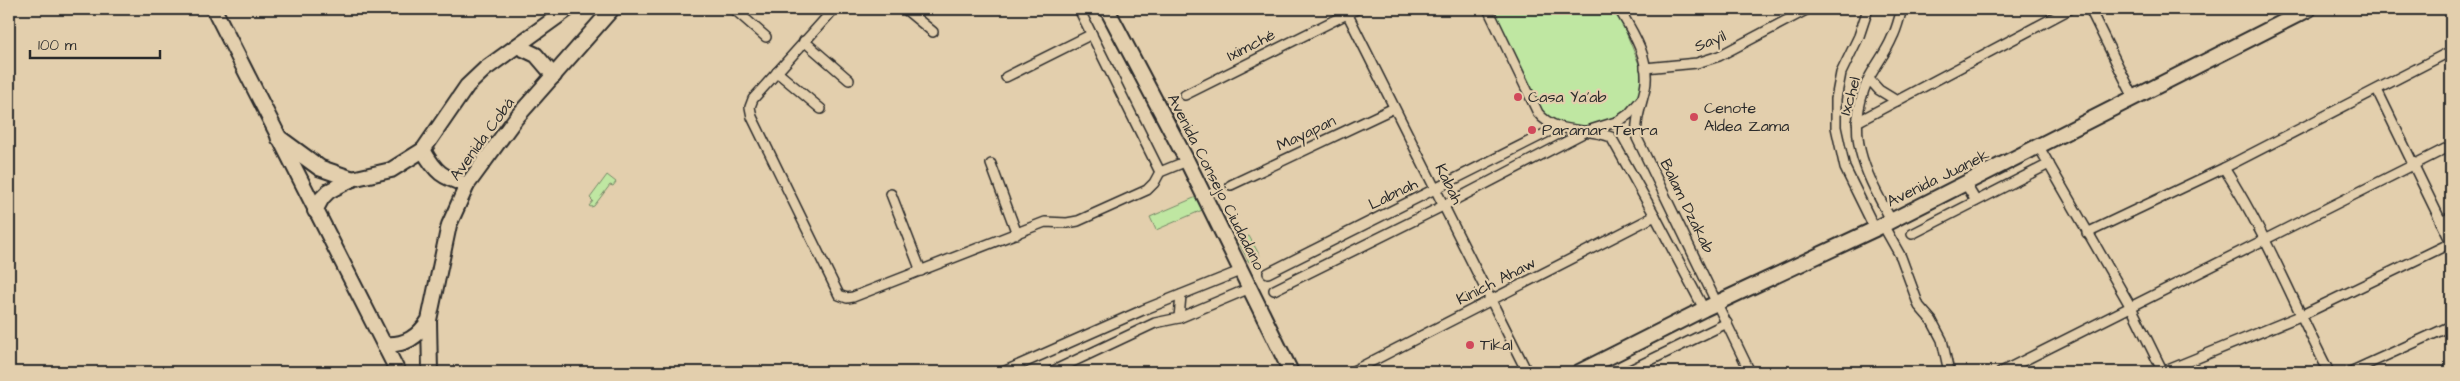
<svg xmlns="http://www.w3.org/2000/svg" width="2460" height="381" viewBox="0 0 2460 381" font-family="'Architects Daughter',sans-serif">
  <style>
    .green { fill: #bfe7a2; stroke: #758966 }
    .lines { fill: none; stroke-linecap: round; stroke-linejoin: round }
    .street-casing { stroke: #2b2b2b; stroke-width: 12 }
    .secondary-casing { stroke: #2b2b2b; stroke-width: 18 }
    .primary-casing { stroke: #2b2b2b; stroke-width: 19 }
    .street { stroke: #e3cfad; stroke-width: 9 }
    .secondary { stroke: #e3cfad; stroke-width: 14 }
    .primary { stroke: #e3cfad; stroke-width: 15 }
    .poi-dot { fill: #d1495b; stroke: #e3cfad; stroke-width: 2 }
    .labels { text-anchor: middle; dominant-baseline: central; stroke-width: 4.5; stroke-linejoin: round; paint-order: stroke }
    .street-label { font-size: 16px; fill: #2b2b2b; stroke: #e3cfad }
    .poi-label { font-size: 16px; fill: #2b2b2b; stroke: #e3cfad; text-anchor: start }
  </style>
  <rect width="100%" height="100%" fill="#e3cfad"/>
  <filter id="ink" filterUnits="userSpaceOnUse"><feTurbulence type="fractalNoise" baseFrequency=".02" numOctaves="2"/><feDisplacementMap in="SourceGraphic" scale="10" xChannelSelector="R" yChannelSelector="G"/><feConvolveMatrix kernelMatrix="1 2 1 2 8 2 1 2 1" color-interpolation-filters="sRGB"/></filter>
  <g filter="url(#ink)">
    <!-- green -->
    <g class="green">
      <path d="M1498 9H1613L1621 20 1641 69 1640 93 1625 112 1602 125 1586 129 1546 120 1495 17Z"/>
      <path d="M607 175 616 182 613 186 610 185 594 206 591 207 589 206 593 201 590 198Z"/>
      <path d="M1201 195 1207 208 1156 230 1150 217Z"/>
      <path d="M1249 236 1260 256 1249 262 1238 241Z"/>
    </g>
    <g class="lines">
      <defs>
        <g id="street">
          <path d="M734 9 766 37"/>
          <path d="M834 9 753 99 750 107 752 117 839 295 847 298 853 297 1045 222 1067 223 1078 221 1147 190 1154 183 1160 172 1187 161"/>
          <path d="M905 9 933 32"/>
          <path d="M1079 9 1160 172"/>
          <path d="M1345 9 1527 372"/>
          <path d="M1488 9 1538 113C1556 135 1586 127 1611 137L1655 216 1704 309"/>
          <path d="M1619 9C1633 32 1651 60 1645 89 1641 106 1635 121 1637 138L1750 372"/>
          <path d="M1868 9 1859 36 1841 73 1836 99V127L1845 168 1875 229"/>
          <path d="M2090 9 2134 98"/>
          <path d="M804 41 849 80"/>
          <path d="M1645 68 1697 63 1719 56 1808 9"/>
          <path d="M777 72 821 109"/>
          <path d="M1006 77 1092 34"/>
          <path d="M1869 79 1879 90 1897 101"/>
          <path d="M2377 90 2451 242"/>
          <path d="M1185 95 1357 9"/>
          <path d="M1857 122 2070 9"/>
          <path d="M2039 147 2132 309 2163 372 2300 316 2451 243"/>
          <path d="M991 164 1017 234"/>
          <path d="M2224 168C2266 233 2294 304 2329 372"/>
          <path d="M1965 183 1976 201"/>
          <path d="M1231 185 1394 108"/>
          <path d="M891 194 921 271"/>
          <path d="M1891 220C1866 173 1844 136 1867 82 1874 67 1886 53 1892 38 1897 29 1899 18 1902 9"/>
          <path d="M2441 222 2451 217"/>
          <path d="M1883 225 1901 257 1919 306 1932 321 1942 340 1949 372"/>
          <path d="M2087 233 2224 168 2451 51"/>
          <path d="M1912 234 2049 164"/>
          <path d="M1268 273 1558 127"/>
          <path d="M1274 290 1443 206 1587 131 1619 121 1629 114 1642 99"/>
          <path d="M1179 318 1181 295"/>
          <path d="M1003 372 1143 310 1240 271"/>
          <path d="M1051 372 1155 323 1179 318 1250 288"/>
          <path d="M1351 372 1655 216"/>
          <path d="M1626 372 1727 323"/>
          <path d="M2001 372 2451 146"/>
          <path d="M2350 372 2451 326"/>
        </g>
        <g id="secondary">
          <path d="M214 9 398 372"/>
          <path d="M1107 9 1187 161 1291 372"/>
          <path d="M517 46 536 55 554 76"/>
          <path d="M423 150C436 173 442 177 467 185"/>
          <path d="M315 211 322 198 329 191 352 179 391 170 423 150 467 86 485 69 568 9"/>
          <path d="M429 321 430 372"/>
          <path d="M384 344C405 346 418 337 429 320L449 225 467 185 516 118 612 9"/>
          <path d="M1579 372 1704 309 1875 229 2309 9"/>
        </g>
        <path id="primary" d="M279 138 320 168 352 179"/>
      </defs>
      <!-- street casing -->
      <use href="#street" class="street-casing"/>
      <!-- secondary casing -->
      <use href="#secondary" class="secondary-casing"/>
      <!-- primary casing -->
      <use href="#primary" class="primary-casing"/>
      <!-- street -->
      <use href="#street" class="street"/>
      <!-- secondary -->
      <use href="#secondary" class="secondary"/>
      <!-- primary -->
      <use href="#primary" class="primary"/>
    </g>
  </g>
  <!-- markers -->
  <g class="poi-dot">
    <circle cx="1518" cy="97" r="5"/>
    <circle cx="1694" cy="117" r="5"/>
    <circle cx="1532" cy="130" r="5"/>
    <circle cx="1470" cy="345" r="5"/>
  </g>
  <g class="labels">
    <!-- street labels -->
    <g class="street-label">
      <text transform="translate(1710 41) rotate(-22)">Sayil</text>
      <text transform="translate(1251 45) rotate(-27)">Iximché</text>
      <text transform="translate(1850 96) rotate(-74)">Ixchel</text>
      <text transform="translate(1306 133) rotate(-25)">Mayapan</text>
      <text transform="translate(482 139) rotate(-54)">Avenida Cobá</text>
      <text transform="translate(1938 178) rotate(-26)">Avenida Juanek</text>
      <text transform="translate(1216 182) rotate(63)">Avenida Consejo Ciudadano</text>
      <text transform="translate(1449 184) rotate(64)">Kabah</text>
      <text transform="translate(1393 194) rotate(-26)">Labnah</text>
      <text transform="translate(1687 206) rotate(64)">Balam Dzakab</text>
      <text transform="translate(1496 281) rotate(-27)">Kinich Ahaw</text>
    </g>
    <!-- poi labels -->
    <g class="poi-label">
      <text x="1528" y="97">Casa Ya'ab</text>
      <text x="1704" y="108">Cenote<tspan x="1704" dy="18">Aldea Zama</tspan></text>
      <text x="1542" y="130">Paramar Terra</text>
      <text x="1480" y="345">Tikal</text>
    </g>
  </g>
  <!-- margin -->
  <rect width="2460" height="381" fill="none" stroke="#e3cfad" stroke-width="30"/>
  <rect x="15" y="15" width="2430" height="351" fill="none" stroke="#2b2b2b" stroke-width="2" filter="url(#ink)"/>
  <!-- scale -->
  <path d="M30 50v8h130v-8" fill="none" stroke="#2b2b2b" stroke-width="2.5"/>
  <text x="38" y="50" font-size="15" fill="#2b2b2b" stroke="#e3cfad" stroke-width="4" paint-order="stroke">100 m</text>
</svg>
